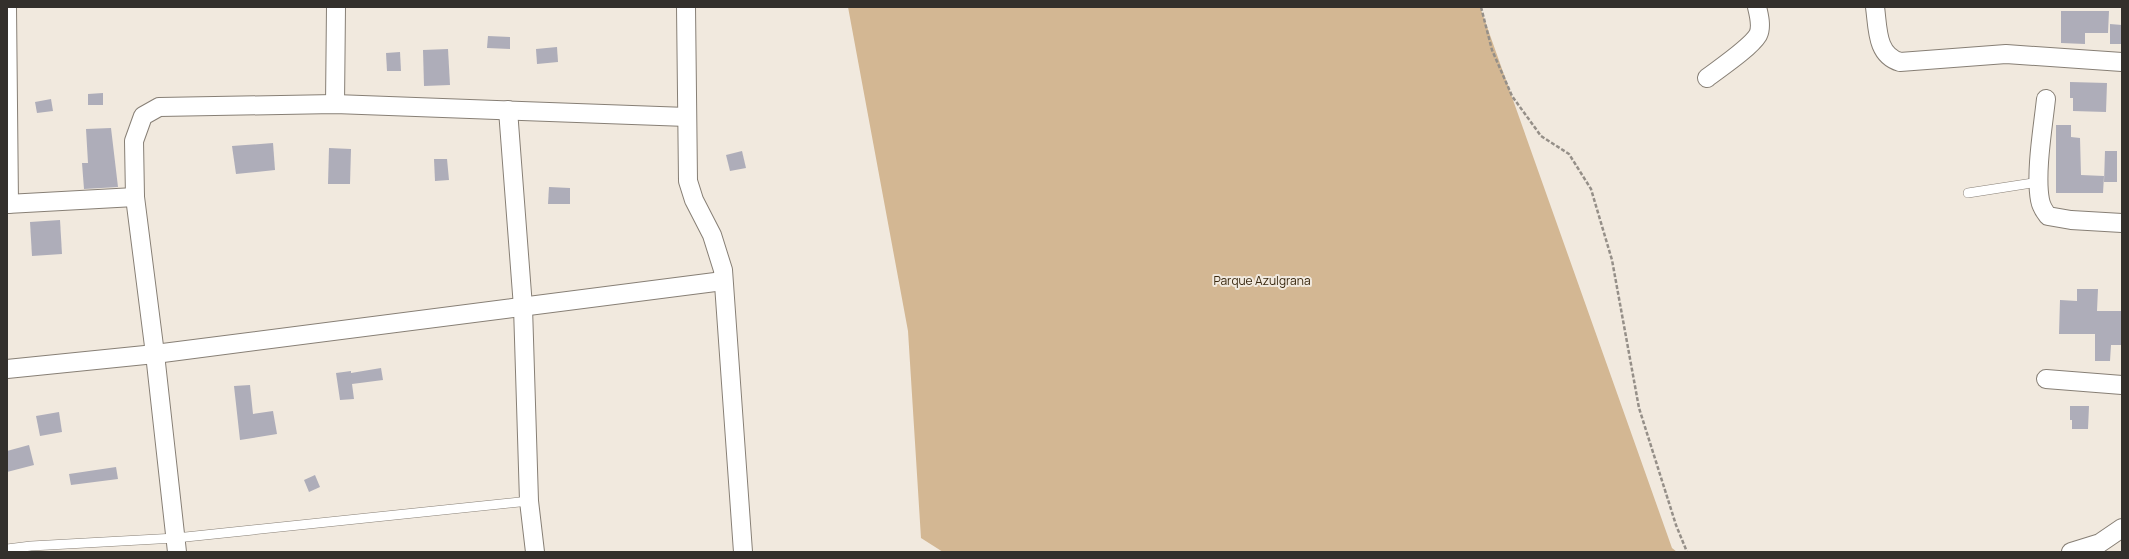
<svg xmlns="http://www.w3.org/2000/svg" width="2129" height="559" viewBox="0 0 2129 559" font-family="Manrope,sans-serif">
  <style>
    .green { fill: #d3b793 }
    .building { fill: #aeadb9 }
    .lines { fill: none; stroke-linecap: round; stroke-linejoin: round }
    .service-casing { stroke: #877f75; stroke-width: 10 }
    .minor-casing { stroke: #877f75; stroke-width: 20 }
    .path { stroke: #958f88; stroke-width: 2.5; stroke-dasharray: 4 2; stroke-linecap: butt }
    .service { stroke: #fff; stroke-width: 9 }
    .minor { stroke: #fff; stroke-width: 18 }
    .labels { text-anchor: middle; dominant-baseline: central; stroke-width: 4; stroke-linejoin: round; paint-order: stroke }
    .park-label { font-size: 12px; fill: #39280f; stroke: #f1e9de }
  </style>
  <rect width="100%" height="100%" fill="#f1e9de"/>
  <!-- green -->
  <path class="green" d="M848 7H1480L1672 548 1677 552H943L921 538 908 331Z"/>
  <!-- building -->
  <g class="building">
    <path d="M2061 11H2109L2108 33H2085V44L2061 43Z"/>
    <path d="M2110 24 2122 25V44H2110Z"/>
    <path d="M488 36 510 37V49L487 48Z"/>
    <path d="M557 47 558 62 537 64 536 49Z"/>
    <path d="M448 49 450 85 424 86 423 50Z"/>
    <path d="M400 52 401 71H387L386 53Z"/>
    <path d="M2070 82 2107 83 2106 112 2073 111V98H2070Z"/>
    <path d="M103 93V105H88V94Z"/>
    <path d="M51 99 53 111 37 113 35 102Z"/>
    <path d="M2056 125H2071V137L2080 138 2081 175 2104 176 2103 193H2056Z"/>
    <path d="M111 128 118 187 84 189 82 163H88L86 129Z"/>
    <path d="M273 143 275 170 236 174 232 146Z"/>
    <path d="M329 148 351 149 350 184H328Z"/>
    <path d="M742 151 746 168 730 171 726 155Z"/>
    <path d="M2105 151H2117V182H2104Z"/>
    <path d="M434 159H447L449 180 435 181Z"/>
    <path d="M549 187 570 188V204H548Z"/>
    <path d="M60 220 62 254 32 256 30 222Z"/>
    <path d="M2077 289H2098L2097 311H2122V345H2111L2110 361H2095V334H2059L2060 300 2077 301Z"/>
    <path d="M381 368 383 380 352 384 354 399 340 400 336 373 351 371V373Z"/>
    <path d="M250 385 253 414 273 411 277 434 240 440 234 386Z"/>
    <path d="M2070 406H2089L2088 429H2072V420H2070Z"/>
    <path d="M59 412 62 432 40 436 36 416Z"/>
    <path d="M29 445 34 465 7 472V451Z"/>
    <path d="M116 467 118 479 71 485 69 474Z"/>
    <path d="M315 475 320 487 309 492 304 480Z"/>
  </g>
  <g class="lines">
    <defs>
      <g id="service">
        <path d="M1968 193 2039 182"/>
        <path d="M7 549 31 546 176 538 529 501"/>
      </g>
      <g id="minor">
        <path d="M7 7 9 204"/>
        <path d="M686 7 688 181 694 200 712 235 723 270 743 552"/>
        <path d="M1875 7C1878 28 1876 55 1900 62L2006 54 2122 62"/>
        <path d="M1707 78C1720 68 1750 48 1758 35 1762 27 1759 15 1757 7"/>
        <path d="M2046 99C2043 127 2035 173 2040 200 2041 206 2044 211 2048 216L2071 220 2122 223"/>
        <path d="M335 104 336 7"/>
        <path d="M508 110 523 307 529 501 535 552"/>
        <path d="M7 204 135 197"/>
        <path d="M7 369 155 354 723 281"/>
        <path d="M2046 379 2122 385"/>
        <path d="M177 552 155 354 135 197 134 141 143 116 159 107 335 104 687 117"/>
        <path d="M2071 552 2100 543 2122 528"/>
      </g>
    </defs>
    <!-- service casing -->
    <use href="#service" class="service-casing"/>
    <!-- minor casing -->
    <use href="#minor" class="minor-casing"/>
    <!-- path -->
    <path class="path" d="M1481 7 1492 50 1512 96 1541 136 1569 154 1591 189 1612 260 1639 408 1676 525 1687 552"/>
    <!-- service -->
    <use href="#service" class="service"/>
    <!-- minor -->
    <use href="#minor" class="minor"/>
  </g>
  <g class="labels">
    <!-- park labels -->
    <g class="park-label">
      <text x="1262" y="280">Parque Azulgrana</text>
    </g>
  </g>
  <!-- border -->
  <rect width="2129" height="559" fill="none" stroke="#33302c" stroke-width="16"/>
</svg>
